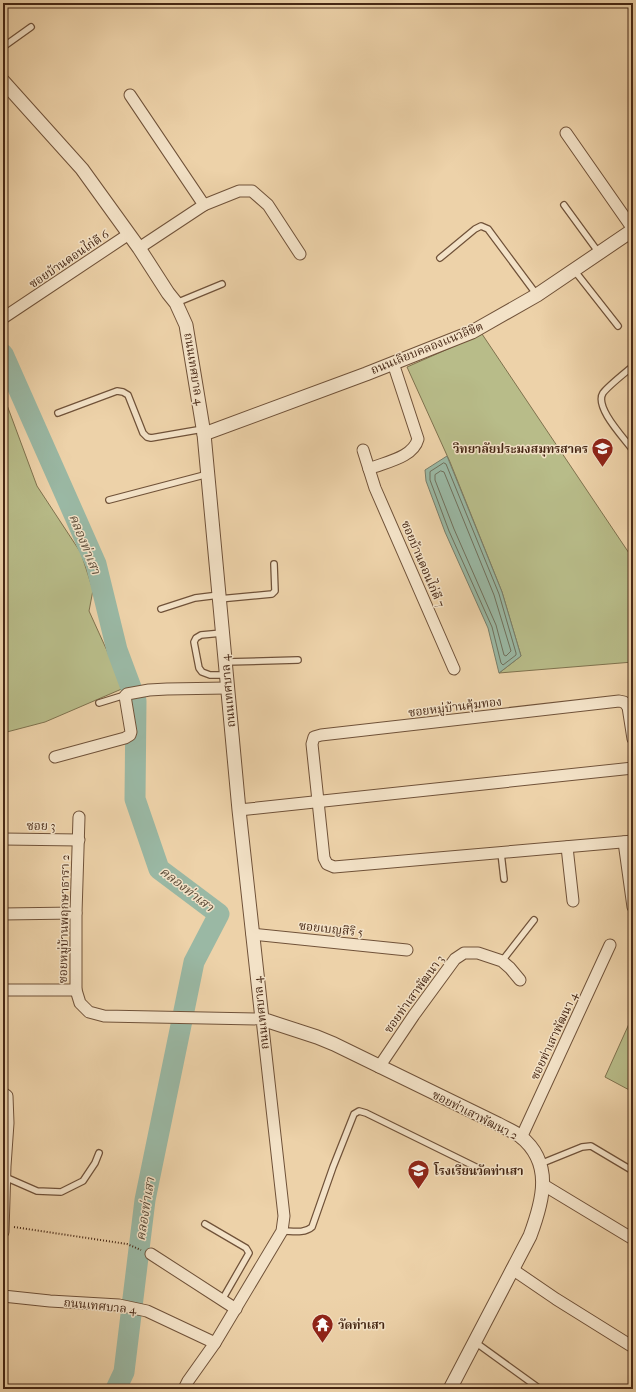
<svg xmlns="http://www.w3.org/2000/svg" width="636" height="1392" viewBox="0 0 636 1392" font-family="'IM FELL French Canon','Noto Serif Thai',serif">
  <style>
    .green { fill: #b8bc89; stroke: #7f724e }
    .water { fill: #9ab8a4; stroke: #787e6a }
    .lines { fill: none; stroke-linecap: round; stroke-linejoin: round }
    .shore { stroke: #70705c; stroke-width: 1 }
    .canal { stroke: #9ab8a4; stroke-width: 12 }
    .river { stroke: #9ab8a4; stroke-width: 21 }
    .service-casing { stroke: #705239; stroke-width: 8 }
    .minor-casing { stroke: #705239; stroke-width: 13 }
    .tertiary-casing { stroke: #705239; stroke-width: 15 }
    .path { stroke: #462714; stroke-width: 2; stroke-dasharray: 1 2; stroke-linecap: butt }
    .service { stroke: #f3e2c7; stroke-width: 5.5 }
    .minor { stroke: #f3e2c7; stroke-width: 11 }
    .tertiary { stroke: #f3e2c7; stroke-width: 13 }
    .labels { text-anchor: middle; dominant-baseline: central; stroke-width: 3; stroke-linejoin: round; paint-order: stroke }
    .street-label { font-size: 12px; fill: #462714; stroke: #f3e2c7 }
    .poi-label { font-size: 12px; font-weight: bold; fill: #462714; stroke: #f3e2c7; text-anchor: start }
    .water-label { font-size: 13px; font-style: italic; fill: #5b4b38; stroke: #f3e2c7 }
  </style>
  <rect width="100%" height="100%" fill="#edd2a9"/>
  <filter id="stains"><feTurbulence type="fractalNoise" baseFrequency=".005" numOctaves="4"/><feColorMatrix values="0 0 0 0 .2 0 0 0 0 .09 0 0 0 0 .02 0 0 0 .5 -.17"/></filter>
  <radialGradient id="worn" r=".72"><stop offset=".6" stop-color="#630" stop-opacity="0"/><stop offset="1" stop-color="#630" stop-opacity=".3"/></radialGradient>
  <!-- green -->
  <g class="green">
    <path d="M482 334 633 559V662L499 673 521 656 502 592 450 462 407 367Z"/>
    <path d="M4 397 37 486 81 553 93 590 89 611 124 688 45 722 3 733Z"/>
    <path d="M633 1015V1092L605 1077Z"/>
  </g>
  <!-- water -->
  <path class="water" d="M447 456 502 592 521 656 499 673 488 628 445 532 426 481 425 470Z"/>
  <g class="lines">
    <!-- shore -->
    <g class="shore">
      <path d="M444 463 446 464 499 594 516 653V655L503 665 501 663 492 627 449 531 430 480V472Z"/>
      <path d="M441 471 444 472 494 595 511 651 506 656 504 655 496 625 454 529 435 480V475Z"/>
    </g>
    <!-- canal -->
    <path class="canal" d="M118 1385 123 1389"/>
    <!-- river -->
    <path class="river" d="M3 354 96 564 117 650 136 701 135 799 159 869 219 914 194 962 145 1200 124 1372 116 1389"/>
    <defs>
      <g id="service">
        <path d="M3 47 31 27"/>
        <path d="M564 205 599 253"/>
        <path d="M440 258 475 229 481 226 488 229 537 295"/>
        <path d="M574 270 618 326"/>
        <path d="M176 303 222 284"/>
        <path d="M58 413 117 391 123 392 128 395 143 433 147 437 151 438 203 429"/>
        <path d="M632 449C624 438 594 407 603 393 608 386 626 372 633 366"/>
        <path d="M109 500 208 474"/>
        <path d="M219 599 272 594 275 591 274 564"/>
        <path d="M161 609 195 598 219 595"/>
        <path d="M222 633 201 635 196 638 194 642 199 668 202 672 210 675H226"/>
        <path d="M225 662 298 660"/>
        <path d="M99 703 125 695"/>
        <path d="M501 853 504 879"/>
        <path d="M502 961 534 920"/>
        <path d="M540 1164 582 1147 591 1146 633 1171"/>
        <path d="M5 1177 37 1191 61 1192 83 1181 95 1163 99 1153"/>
        <path d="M205 1224 246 1248 249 1253 222 1300"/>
        <path d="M282 1231C292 1231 304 1234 312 1227L333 1167 354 1114 359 1111 366 1113 484 1171"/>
        <path d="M475 1342 540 1389"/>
      </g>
      <g id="minor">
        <path d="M130 95 204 205"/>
        <path d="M566 133 633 229"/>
        <path d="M139 248 204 205 239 191H252L268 205 300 254"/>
        <path d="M3 318 129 234"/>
        <path d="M393 363 418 439C413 458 385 462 369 469L375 488 454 669"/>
        <path d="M363 450 369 469"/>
        <path d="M633 739 628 707 624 702 619 701 321 735 314 737 312 744 324 858 327 864 334 867 633 841"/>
        <path d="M55 757 125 738 130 735 131 732 125 696 127 694 149 690 167 689 227 688"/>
        <path d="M239 810 633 768"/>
        <path d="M79 817 76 913V990L80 1003 89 1012 104 1016 262 1019 284 1216 282 1231 215 1343 188 1381 184 1389"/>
        <path d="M3 839 79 840"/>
        <path d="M624 842 633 907"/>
        <path d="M567 847 573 901"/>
        <path d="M3 914 76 913"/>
        <path d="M252 934 407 950"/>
        <path d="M3 990H76"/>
        <path d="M379 1067 414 1015 455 959 464 953H478L502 961 510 968 520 980"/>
        <path d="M3 1093 7 1096 8 1123 5 1166 3 1232"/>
        <path d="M521 1138 610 945"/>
        <path d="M542 1184 633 1239"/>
        <path d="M151 1254 236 1309"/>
        <path d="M512 1269 556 1299 633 1347"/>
        <path d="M3 1296 50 1301 119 1305 147 1311 215 1343"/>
      </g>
      <g id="tertiary">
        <path d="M3 81 82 169 139 248 168 293 176 303 186 325 204 434 239 810 262 1019 317 1037 334 1044 498 1124C505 1128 513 1131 520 1136 554 1163 543 1201 530 1236L450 1389"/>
        <path d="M204 434 366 374 472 332 537 295 633 230"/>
      </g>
    </defs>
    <!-- service casing -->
    <use href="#service" class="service-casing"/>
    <!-- minor casing -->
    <use href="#minor" class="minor-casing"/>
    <!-- tertiary casing -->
    <use href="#tertiary" class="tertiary-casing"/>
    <!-- path -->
    <path class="path" d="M14 1227 127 1244 141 1250"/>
    <!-- service -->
    <use href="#service" class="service"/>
    <!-- minor -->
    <use href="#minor" class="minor"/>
    <!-- tertiary -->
    <use href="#tertiary" class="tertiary"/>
  </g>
  <!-- icons -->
  <defs>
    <symbol id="university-pin" viewBox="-11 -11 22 30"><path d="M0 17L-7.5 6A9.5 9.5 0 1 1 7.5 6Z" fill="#8f2418" stroke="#f3e2c7"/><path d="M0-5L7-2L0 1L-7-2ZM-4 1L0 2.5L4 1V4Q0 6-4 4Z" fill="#fff"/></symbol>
    <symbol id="school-pin" viewBox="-11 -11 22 30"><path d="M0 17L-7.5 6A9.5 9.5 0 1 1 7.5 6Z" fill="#8f2418" stroke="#f3e2c7"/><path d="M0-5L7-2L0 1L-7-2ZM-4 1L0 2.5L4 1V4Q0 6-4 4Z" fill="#fff"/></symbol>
    <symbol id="temple-pin" viewBox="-11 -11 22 30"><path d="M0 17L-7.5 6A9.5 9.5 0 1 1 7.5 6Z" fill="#8f2418" stroke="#f3e2c7"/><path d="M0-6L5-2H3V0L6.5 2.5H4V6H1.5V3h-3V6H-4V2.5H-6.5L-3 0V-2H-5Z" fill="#fff"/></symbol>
  </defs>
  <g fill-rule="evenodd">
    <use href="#university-pin" x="590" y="436" width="25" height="34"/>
    <use href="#school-pin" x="406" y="1158" width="25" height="34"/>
    <use href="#temple-pin" x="310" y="1312" width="25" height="34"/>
  </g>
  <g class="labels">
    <!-- street labels -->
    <g class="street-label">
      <text transform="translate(69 259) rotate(-34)">ซอยบ้านดอนไก่ดี 6</text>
      <text transform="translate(427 348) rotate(-22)">ถนนเลียบคลองแนวลิขิต</text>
      <text transform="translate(194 369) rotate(81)">ถนนเทศบาล 4</text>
      <text transform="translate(423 564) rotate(67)">ซอยบ้านดอนไก่ดี 7</text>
      <text transform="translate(228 691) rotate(-95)">ถนนเทศบาล 4</text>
      <text transform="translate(455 707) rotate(-7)">ซอยหมู่บ้านคุ้มทอง</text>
      <text x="41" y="826">ซอย 3</text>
      <text transform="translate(64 919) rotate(-89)">ซอยหมู่บ้านพฤกษาธารา 2</text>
      <text transform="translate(331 929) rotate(6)">ซอยเบญสิริ 5</text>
      <text transform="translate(414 994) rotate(-54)">ซอยท่าเสาพัฒนา 3</text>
      <text transform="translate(261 1013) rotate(-96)">ถนนเทศบาล 4</text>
      <text transform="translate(554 1036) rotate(-65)">ซอยท่าเสาพัฒนา 4</text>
      <text transform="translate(475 1115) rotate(27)">ซอยท่าเสาพัฒนา 2</text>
      <text transform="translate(100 1306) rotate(6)">ถนนเทศบาล 4</text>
    </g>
    <!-- poi labels -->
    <g class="poi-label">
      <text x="588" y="449" text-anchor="end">วิทยาลัยประมงสมุทรสาคร</text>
      <text x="434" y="1171">โรงเรียนวัดท่าเสา</text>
      <text x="338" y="1325">วัดท่าเสา</text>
    </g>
    <!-- water labels -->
    <g class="water-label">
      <text transform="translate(85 544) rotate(68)">คลองท่าเสา</text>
      <text transform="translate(187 889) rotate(38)">คลองท่าเสา</text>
      <text transform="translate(145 1209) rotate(-81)">คลองท่าเสา</text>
    </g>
  </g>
  <!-- margin -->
  <rect width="636" height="1392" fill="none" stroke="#edd2a9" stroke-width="16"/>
  <rect x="4" y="4" width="628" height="1384" fill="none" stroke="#462714" stroke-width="2"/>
  <rect x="8" y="8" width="620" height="1376" fill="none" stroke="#462714"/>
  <rect width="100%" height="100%" filter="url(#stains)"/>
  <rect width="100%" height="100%" fill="url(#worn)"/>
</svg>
